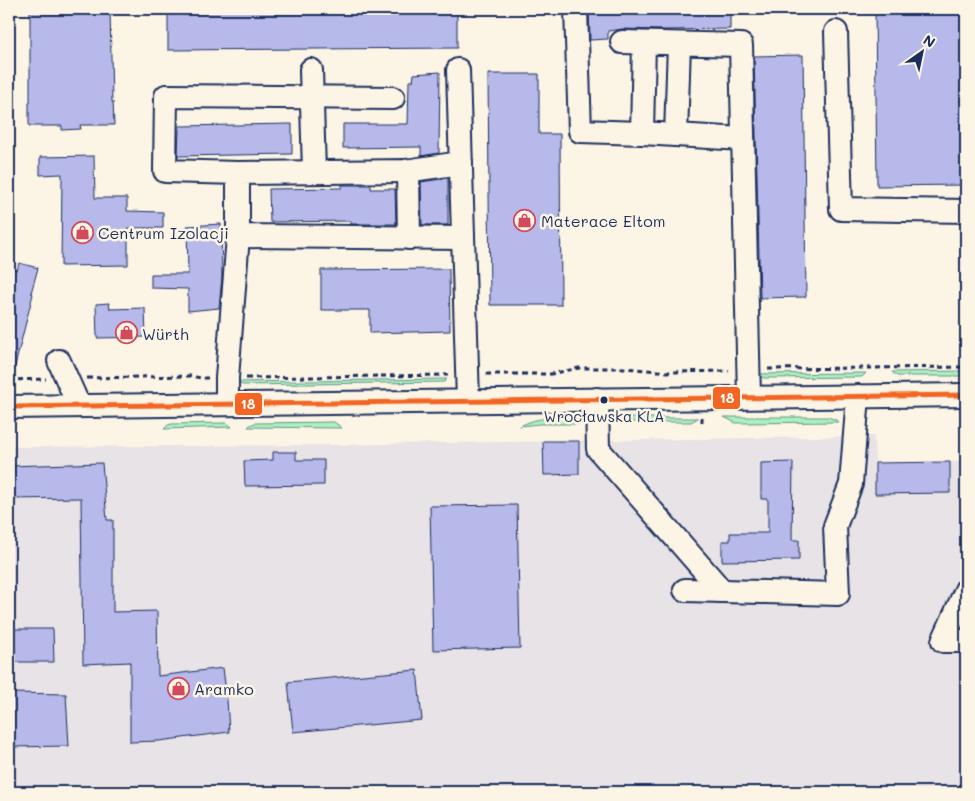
<svg xmlns="http://www.w3.org/2000/svg" width="975" height="801" viewBox="0 0 975 801" font-family="Mali,sans-serif">
  <style>
    .built { fill: #e7e3e6 }
    .green { fill: #abf1bd; stroke: #63908e }
    .building { fill: #b6b9ea; stroke: #1b2f5e }
    .lines { fill: none; stroke-linecap: round; stroke-linejoin: round }
    .minor-casing { stroke: #1b2f5e; stroke-width: 26 }
    .path { stroke: #1b2f5e; stroke-width: 3; stroke-dasharray: 5 4; stroke-linecap: butt }
    .minor { stroke: #fcf5e5; stroke-width: 22 }
    .bus-1-casing { stroke: #fcf5e5; stroke-width: 9 }
    .bus-1 { stroke: #f26522; stroke-width: 5 }
    .bus-dot { fill: #1b2f5e; stroke: #fcf5e5; stroke-width: 2 }
    .labels { text-anchor: middle; dominant-baseline: central; stroke-width: 5; stroke-linejoin: round; paint-order: stroke }
    .bus-label { font-size: 15px; fill: #1b2f5e; stroke: #fcf5e5 }
    .poi-label { font-size: 16px; fill: #1b2f5e; stroke: #fcf5e5; text-anchor: start }
    .line-badge { stroke: #fcf5e5; stroke-width: 2 }
    .badge-label { font-size: 14px; text-anchor: middle; font-weight: bold; fill: #fff }
  </style>
  <rect width="100%" height="100%" fill="#fcf5e5"/>
  <filter id="ink" filterUnits="userSpaceOnUse"><feTurbulence type="fractalNoise" baseFrequency=".02" numOctaves="2"/><feDisplacementMap in="SourceGraphic" scale="10" xChannelSelector="R" yChannelSelector="G"/><feConvolveMatrix kernelMatrix="1 2 1 2 8 2 1 2 1" color-interpolation-filters="sRGB"/></filter>
  <g filter="url(#ink)">
    <!-- built -->
    <path class="built" d="M874 436 875 463 966 462V792H9V447L324 445Z"/>
    <!-- green -->
    <g class="green">
      <path d="M966 371V376H897L892 372Z"/>
      <path d="M866 373 862 377 764 378 756 374Z"/>
      <path d="M447 379 444 382 242 385 238 382Z"/>
      <path d="M724 417H828L836 420 838 422 736 423Z"/>
      <path d="M575 418 579 420V424H539L520 426C539 416 554 418 575 418Z"/>
      <path d="M619 418H698L691 422H612Z"/>
      <path d="M334 422 342 428 248 427 250 425 255 423Z"/>
      <path d="M227 423 232 427 164 429 168 425 172 424Z"/>
    </g>
    <!-- building -->
    <g class="building">
      <path d="M30 9H110L112 102H113L114 125H80L81 129 62 130V126H29V103H30Z"/>
      <path d="M168 9H457V48L168 50Z"/>
      <path d="M589 9H730V29L664 30 622 29 608 31V39L590 40Z"/>
      <path d="M875 9H966V185L877 186Z"/>
      <path d="M803 55 806 297 760 298 754 56Z"/>
      <path d="M440 72 439 153 421 156V147L343 148V124H408L409 81H413L414 74Z"/>
      <path d="M488 74H539V134H560L561 305H490Z"/>
      <path d="M292 124V154L178 156 179 126Z"/>
      <path d="M94 156 95 198H127V211L163 212V228H128V265L61 266 62 174 40 175V157Z"/>
      <path d="M448 178V225H422L421 182Z"/>
      <path d="M342 185H371V189H395L396 224H351V221L270 222 269 189 342 188Z"/>
      <path d="M221 224 222 277 219 308 188 311V289L151 288V274H188L187 226Z"/>
      <path d="M19 263 38 268 31 293 33 294 14 370H9V268L17 270Z"/>
      <path d="M449 269 450 331 370 333V310H321V270Z"/>
      <path d="M109 303 110 309 145 308 146 337 97 338 96 304Z"/>
      <path d="M543 441H579V474L544 475Z"/>
      <path d="M273 452H296V460H324V485L245 486 244 461 273 460Z"/>
      <path d="M793 462 792 540H799V560L722 561V541H730V533H768V499H761V463Z"/>
      <path d="M950 462V493L875 494V463Z"/>
      <path d="M102 463 107 520H113V612L157 611 158 676 223 668 227 700 229 732 159 741 130 742V662L83 664 81 498 9 499V466Z"/>
      <path d="M517 505 520 648 433 650 430 506Z"/>
      <path d="M9 629H53L54 662H9Z"/>
      <path d="M417 670 422 720 293 732 288 682Z"/>
      <path d="M9 693 66 694 69 746 9 747Z"/>
    </g>
    <g class="lines">
      <defs>
        <g id="minor">
          <path d="M576 9 580 131 642 133"/>
          <path d="M836 32 841 209 966 211"/>
          <path d="M622 42 741 45 749 397"/>
          <path d="M644 43 642 133 743 139"/>
          <path d="M311 70 314 172"/>
          <path d="M458 70 468 401"/>
          <path d="M676 135 679 44"/>
          <path d="M461 163 405 171 238 173V236L463 238"/>
          <path d="M408 171 409 238"/>
          <path d="M238 173 165 171 166 96 393 98"/>
          <path d="M59 361 79 406"/>
          <path d="M597 399 598 449 722 591"/>
          <path d="M227 404V378L238 236"/>
          <path d="M9 407 966 395"/>
          <path d="M685 590 838 594 835 526 851 484 858 396"/>
          <path d="M966 590 943 641H966"/>
        </g>
      </defs>
      <!-- minor casing -->
      <use href="#minor" class="minor-casing"/>
      <!-- path -->
      <g class="path">
        <path d="M768 369 966 367"/>
        <path d="M486 374H551L579 368H625L669 372 729 371"/>
        <path d="M87 378 190 376 201 378H208"/>
        <path d="M246 378 448 375"/>
        <path d="M9 380 46 379"/>
        <path d="M702 417V425"/>
      </g>
      <!-- minor -->
      <use href="#minor" class="minor"/>
      <defs>
        <path id="bus-1" d="M9 407 966 395"/>
      </defs>
      <!-- bus-1 casing -->
      <use href="#bus-1" class="bus-1-casing"/>
      <!-- bus-1 -->
      <use href="#bus-1" class="bus-1"/>
    </g>
  </g>
  <!-- icons -->
  <defs>
    <symbol id="shop-ring" viewBox="-11 -11 22 22"><circle r="9.5" fill="#fcf5e5" stroke="#d1495b" stroke-width="1.5"/><path d="M-5-2.5h2.3a2.7 3.5 0 0 1 5.4 0H5L5.5 6h-11ZM-1.5-2.5h3a1.5 2.3 0 0 0-3 0Z" fill="#d1495b"/></symbol>
  </defs>
  <g fill-rule="evenodd">
    <use href="#shop-ring" x="512" y="208" width="25" height="25"/>
    <use href="#shop-ring" x="70" y="220" width="25" height="25"/>
    <use href="#shop-ring" x="114" y="320" width="25" height="25"/>
    <use href="#shop-ring" x="166" y="676" width="25" height="25"/>
  </g>
  <!-- markers -->
  <circle class="bus-dot" cx="604" cy="400" r="4.5"/>
  <g class="labels">
    <!-- bus labels -->
    <g class="bus-label">
      <text x="604" y="416">Wrocławska KLA</text>
    </g>
    <!-- poi labels -->
    <g class="poi-label">
      <text x="541" y="220">Materace Eltom</text>
      <text x="98" y="232">Centrum Izolacji</text>
      <text x="142" y="333">Würth</text>
      <text x="194" y="688">Aramko</text>
    </g>
  </g>
  <g class="line-badge">
    <rect x="712" y="386" width="29" height="24" rx="5" fill="#f26522"/>
    <rect x="234" y="392" width="29" height="24" rx="5" fill="#f26522"/>
  </g>
  <g class="badge-label">
    <text x="727" y="403">18</text>
    <text x="248" y="409">18</text>
  </g>
  <!-- margin -->
  <rect width="975" height="801" fill="none" stroke="#fcf5e5" stroke-width="30"/>
  <rect x="15" y="15" width="945" height="771" fill="none" stroke="#1b2f5e" stroke-width="2" filter="url(#ink)"/>
  <!-- north arrow -->
  <g transform="translate(922 52) rotate(33)" stroke="#fcf5e5" stroke-width="4" paint-order="stroke">
  <path d="M0-4L9 19L0 12L-9 19Z" fill="#1b2f5e"/>
  <text y="-8" font-size="14" font-weight="bold" text-anchor="middle" fill="#1b2f5e">N</text>
  </g>
</svg>
